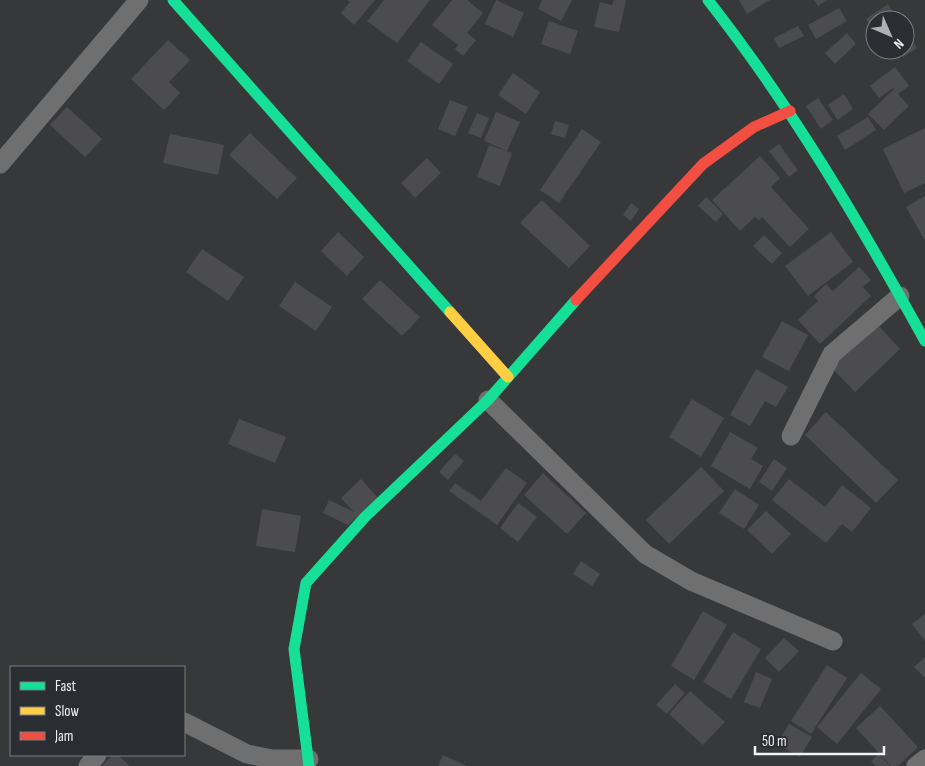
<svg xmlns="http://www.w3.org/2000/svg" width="925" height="766" viewBox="0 0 925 766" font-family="'Sofia Sans Condensed',sans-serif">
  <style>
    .building { fill: #4c4c4e }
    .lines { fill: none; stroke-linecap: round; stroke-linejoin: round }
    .street { stroke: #706f70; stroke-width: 19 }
    .fast { stroke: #16e098; stroke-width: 11 }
    .slow { stroke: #ffcf43; stroke-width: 11 }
    .jam { stroke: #f24e42; stroke-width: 11 }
  </style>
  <rect width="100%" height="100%" fill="#36383a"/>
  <!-- building -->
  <g class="building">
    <path d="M347 0H375L354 25 341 13 350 2Z"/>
    <path d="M384 0H430L397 43 367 21Z"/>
    <path d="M452 0H467L483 13 467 33 476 40 463 56 455 49 458 45 432 25Z"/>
    <path d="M496 0 524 13 513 37 485 24Z"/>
    <path d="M542 0H572L561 21 538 9Z"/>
    <path d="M614 0H626L619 32 594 27 600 2 612 5Z"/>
    <path d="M739 0H770L747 14Z"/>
    <path d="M814 0H827L818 6Z"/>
    <path d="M888 4 898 20H875V32L866 19Z"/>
    <path d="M839 8 847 21 816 39 808 25Z"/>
    <path d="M549 21 578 31 570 54 541 44Z"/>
    <path d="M798 26 804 36 779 48 774 38Z"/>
    <path d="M905 30 917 48 903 57 898 50H905Z"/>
    <path d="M847 33 856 44 835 64 825 53Z"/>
    <path d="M168 40 190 60 169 82 180 93 164 110 131 79Z"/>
    <path d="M421 42 453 64 439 84 407 61Z"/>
    <path d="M895 67 909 86 898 94 909 106 884 130 868 114 894 89 893 88 879 98 870 86Z"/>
    <path d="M513 73 540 92 526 114 498 95Z"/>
    <path d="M844 94 853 109 838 120 828 105Z"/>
    <path d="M818 98 833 120 821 129 806 106Z"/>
    <path d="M450 100 468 107 455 136 438 129Z"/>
    <path d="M67 107 102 139 85 157 50 125Z"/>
    <path d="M496 112 520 122 507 151 484 141Z"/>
    <path d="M477 113 489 118 481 138 468 133Z"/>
    <path d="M868 117 876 130 845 150 837 136Z"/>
    <path d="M555 121 569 125 565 138 551 134Z"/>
    <path d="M925 128V183L904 193 883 149Z"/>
    <path d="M582 129 601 142 559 203 540 190Z"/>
    <path d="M250 133 297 178 277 199 229 155Z"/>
    <path d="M170 134 224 145 218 175 163 163Z"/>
    <path d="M779 144 798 170 789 177 769 151Z"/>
    <path d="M489 145 512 153 500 186 477 177Z"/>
    <path d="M760 156 780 178 771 187 809 229 790 247 762 217 759 220 755 217 740 231 712 200Z"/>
    <path d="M427 158 441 173 415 198 401 183Z"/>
    <path d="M925 196V239H924L906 207Z"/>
    <path d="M706 197 723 214 716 222 698 206Z"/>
    <path d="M542 200 590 246 569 268 520 223Z"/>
    <path d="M631 203 639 209 631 221 623 215Z"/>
    <path d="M338 232 364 257 347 276 321 251Z"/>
    <path d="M831 232 853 262 808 296 785 266Z"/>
    <path d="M764 235 782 253 772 264 753 246Z"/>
    <path d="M202 249 244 277 228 301 186 272Z"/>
    <path d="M859 267 871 280 863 287 871 296 820 344 798 320 818 301 814 296 826 284 833 291Z"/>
    <path d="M380 280 420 317 402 336 362 299Z"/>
    <path d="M295 282 332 307 316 331 279 306Z"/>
    <path d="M782 321 808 335 789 371 762 357Z"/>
    <path d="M877 324 900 349 855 392 831 367Z"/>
    <path d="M756 369 788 387 776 407 765 401 750 426 730 415Z"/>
    <path d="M692 399 724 418 701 457 669 437Z"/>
    <path d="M826 412 898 480 876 503 805 435Z"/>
    <path d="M239 419 286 437 275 463 228 444Z"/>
    <path d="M730 432 758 448 751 459 763 466 750 489 711 466Z"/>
    <path d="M455 454 464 461 448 480 439 472Z"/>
    <path d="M774 459 787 468 772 491 759 482Z"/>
    <path d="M701 467 724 491 669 544 646 520Z"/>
    <path d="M506 468 527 483 497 525 449 491 455 483 481 501Z"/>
    <path d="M543 473 586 513 567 534 524 495Z"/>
    <path d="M361 479 378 498 348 525 323 513 329 500 354 512 341 498Z"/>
    <path d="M789 479 825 507 842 485 871 508 852 532 842 524 826 543 772 500Z"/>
    <path d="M735 489 759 505 744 529 719 513Z"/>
    <path d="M518 503 537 517 518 542 500 528Z"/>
    <path d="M262 509 301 516 295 552 256 546Z"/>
    <path d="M766 511 791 534 772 554 747 530Z"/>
    <path d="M581 561 600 574 592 586 573 574Z"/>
    <path d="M703 611 727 625 694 680 671 666Z"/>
    <path d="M925 614V641L912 624Z"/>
    <path d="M733 632 761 649 731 699 703 682Z"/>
    <path d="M784 638 799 651 779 672 765 658Z"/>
    <path d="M925 657V678L914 667Z"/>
    <path d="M827 665 847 678 811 734 791 721Z"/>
    <path d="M756 672 772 679 760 708 744 702Z"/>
    <path d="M861 673 881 689 837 744 817 727Z"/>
    <path d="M675 684 685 693 667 714 656 705Z"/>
    <path d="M690 691 725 722 703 745 669 714Z"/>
    <path d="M880 706 918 747 898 766H891L856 728Z"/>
    <path d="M789 724 812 737 800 757 777 744Z"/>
    <path d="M879 754 890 766H876L871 761Z"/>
    <path d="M112 755H118L130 766H102Z"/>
    <path d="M443 755 467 766H438Z"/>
  </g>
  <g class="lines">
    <!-- street -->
    <g class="street">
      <path d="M0 164 139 0"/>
      <path d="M488 400 645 554 691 581 833 641"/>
      <path d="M791 436 832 354 900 296"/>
      <path d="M184 722 247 754 272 759H309"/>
      <path d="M88 766 97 755"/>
      <path d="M916 766 925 759"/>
    </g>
    <!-- fast -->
    <g class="fast">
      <path d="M173 0 450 312"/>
      <path d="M708 0C792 107 859 222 925 341"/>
      <path d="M309 766 294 649 306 583 365 517 488 400 576 300"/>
    </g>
    <!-- slow -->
    <path class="slow" d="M450 312 508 377"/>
    <!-- jam -->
    <path class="jam" d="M576 300 703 164 754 127 790 111"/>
  </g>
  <!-- legend -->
  <rect x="10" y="666" width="175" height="90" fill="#2a2d32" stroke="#797c80"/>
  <rect x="20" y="682" width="25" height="8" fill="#16e098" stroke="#797c80"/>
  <text x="55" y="691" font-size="15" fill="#f0f2f5">Fast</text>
  <rect x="20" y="707" width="25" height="8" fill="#ffcf43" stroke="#797c80"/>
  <text x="55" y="716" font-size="15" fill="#f0f2f5">Slow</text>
  <rect x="20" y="732" width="25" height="8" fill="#f24e42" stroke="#797c80"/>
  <text x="55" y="741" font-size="15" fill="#f0f2f5">Jam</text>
  <!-- north arrow -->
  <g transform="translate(890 35) rotate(135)"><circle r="24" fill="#2a2d32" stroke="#797c80"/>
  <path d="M0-4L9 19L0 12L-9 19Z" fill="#afb1b4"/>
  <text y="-8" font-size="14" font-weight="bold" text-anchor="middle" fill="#f0f2f5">N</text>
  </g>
  <!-- scale -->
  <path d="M755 746v8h129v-8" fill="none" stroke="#f0f2f5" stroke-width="2.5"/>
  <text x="762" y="746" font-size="15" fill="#f0f2f5" stroke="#2a2d32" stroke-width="4" paint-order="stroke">50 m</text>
</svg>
